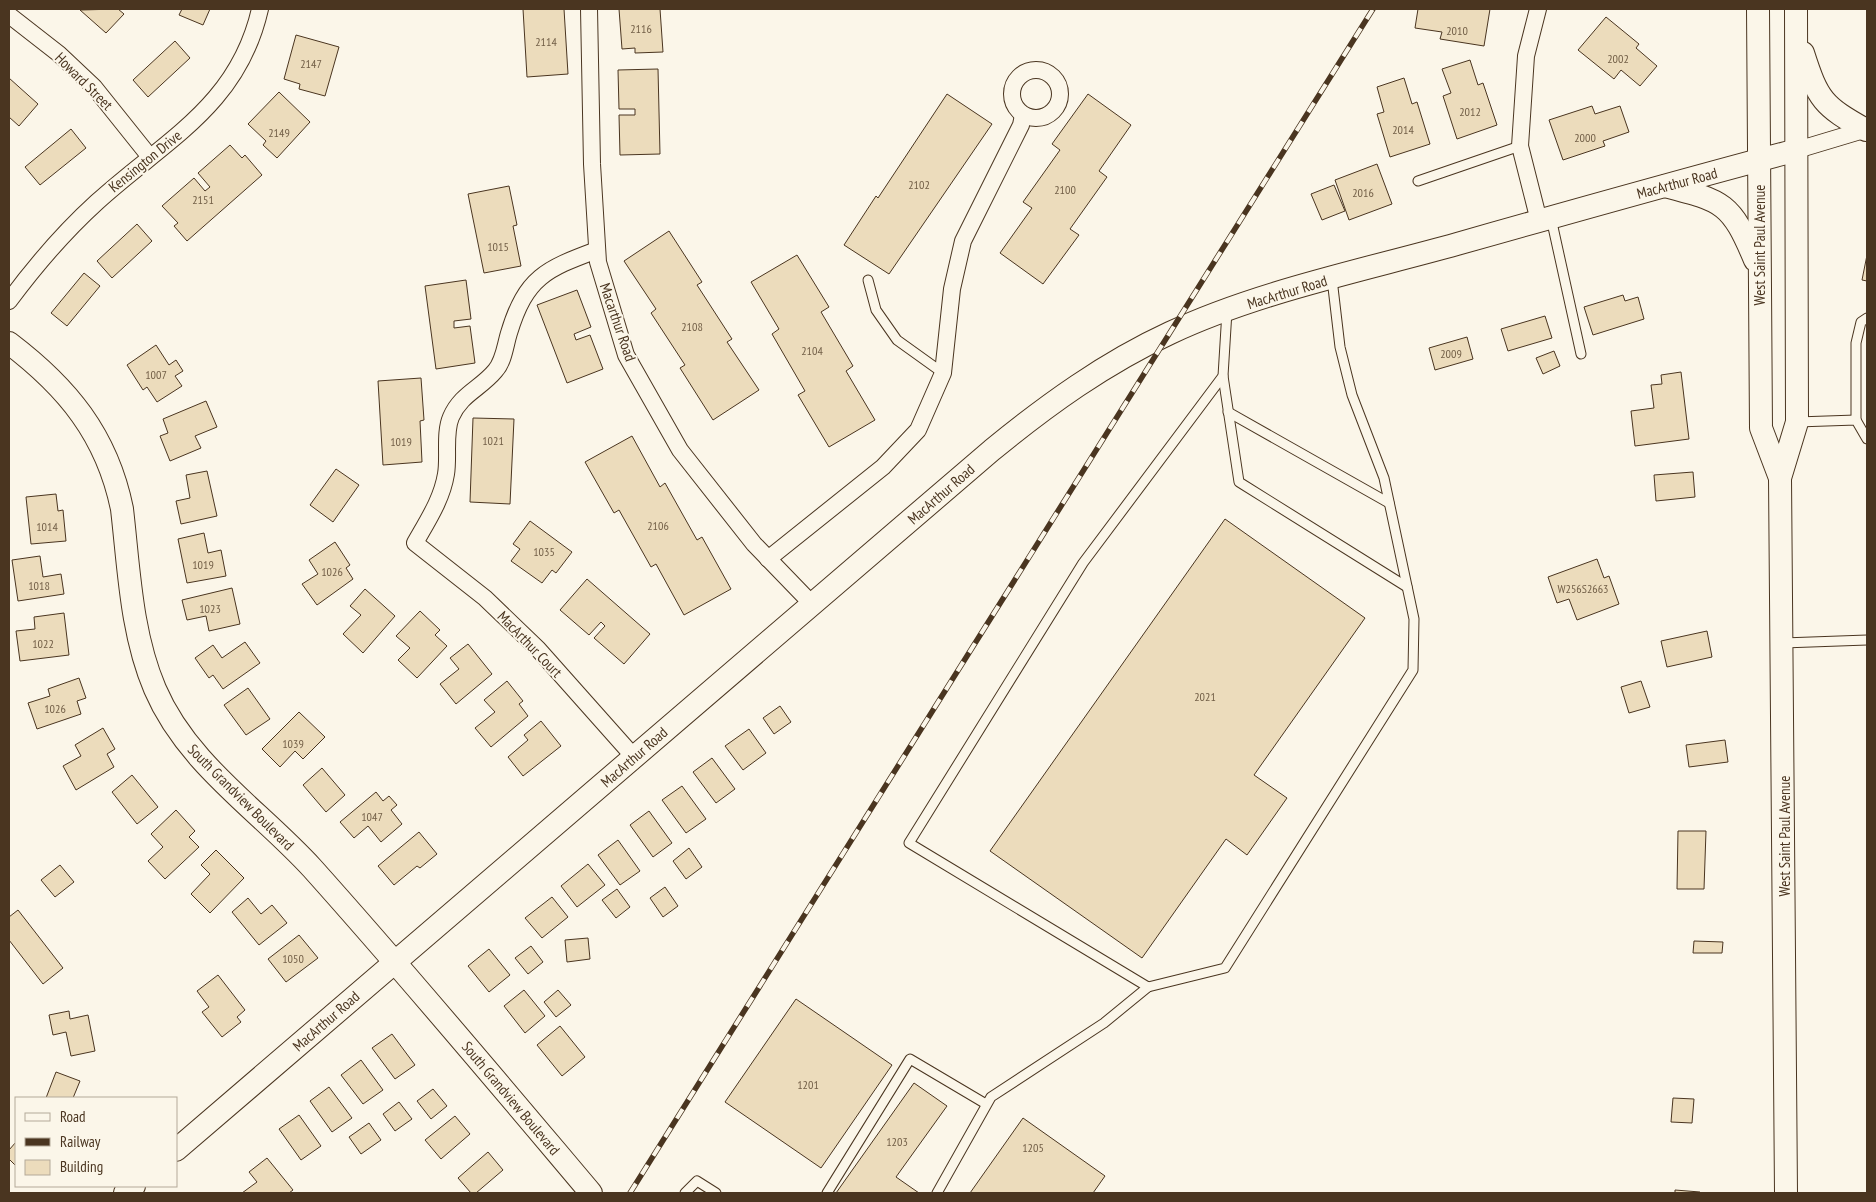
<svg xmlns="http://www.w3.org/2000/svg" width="1876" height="1202" viewBox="0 0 1876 1202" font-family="'PT Sans Narrow',sans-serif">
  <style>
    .building { fill: #ecdcbc; stroke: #4a3520 }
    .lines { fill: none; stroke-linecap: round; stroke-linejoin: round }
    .lane-casing { stroke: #4a3520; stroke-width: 11 }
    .street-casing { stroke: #4a3520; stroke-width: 18 }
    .secondary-casing { stroke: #4a3520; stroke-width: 24 }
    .lane { stroke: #fbf6e9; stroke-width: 9 }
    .street { stroke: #fbf6e9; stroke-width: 16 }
    .secondary { stroke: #fbf6e9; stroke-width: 22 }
    .rail-casing { stroke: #4a3520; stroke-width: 5.5 }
    .rail { stroke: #fbf6e9; stroke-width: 4; stroke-dasharray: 11; stroke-linecap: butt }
    .labels { text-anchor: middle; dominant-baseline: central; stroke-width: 4; stroke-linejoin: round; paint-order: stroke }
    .number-label { font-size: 12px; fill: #725f47 }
    .street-label { font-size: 15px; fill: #4a3520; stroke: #fbf6e9 }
  </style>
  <rect width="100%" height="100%" fill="#fbf6e9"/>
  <!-- building -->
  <g class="building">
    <path d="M118 9 124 14 106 33 80 10Z"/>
    <path d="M182 9H210L203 25 179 15Z"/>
    <path d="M523 9H564L568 74 527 77Z"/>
    <path d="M619 9H660L663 52 635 53V48L622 49Z"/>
    <path d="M1418 9H1490L1484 46 1440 39 1442 32 1415 28Z"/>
    <path d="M1606 17 1639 44 1636 48 1657 66 1640 86 1621 70 1614 79 1578 50Z"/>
    <path d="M296 35 339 47 325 96 299 89 300 84 284 79Z"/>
    <path d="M175 41 190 58 148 97 133 80Z"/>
    <path d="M1470 60 1478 85 1483 83 1497 125 1457 139 1443 96 1451 93 1442 69Z"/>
    <path d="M658 69 660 154 620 155 619 115H635V109H619L618 70Z"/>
    <path d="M9 78 38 104 19 126 9 117Z"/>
    <path d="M1404 78 1412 104 1417 102 1430 144 1390 157 1377 114 1384 112 1377 87Z"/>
    <path d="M279 92 310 122 277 158 263 145 266 141 248 124Z"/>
    <path d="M947 94 992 124 889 274 844 245 876 196 878 198Z"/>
    <path d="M1088 94 1131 125 1099 171 1107 177 1070 229 1079 235 1043 284 1000 253 1032 208 1023 202 1060 150 1052 144Z"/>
    <path d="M1592 106 1595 114 1620 106 1629 132 1603 141 1605 146 1563 160 1549 120Z"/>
    <path d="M71 129 86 148 40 185 25 167Z"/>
    <path d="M230 145 242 158 245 155 262 175 187 241 174 226 178 223 162 206 194 178 205 191 210 187 198 173Z"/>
    <path d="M1377 164 1392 204 1349 220 1335 180Z"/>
    <path d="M1334 185 1345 211 1322 220 1311 194Z"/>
    <path d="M509 186 517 225 513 226 521 266 484 273 468 194Z"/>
    <path d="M137 224 152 241 112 278 97 261Z"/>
    <path d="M669 231 702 282 697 285 732 339 727 342 759 390 713 420 680 368 685 365 651 313 656 309 624 261Z"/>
    <path d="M797 255 829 307 821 312 853 366 846 371 875 420 829 447 798 395 805 391 772 334 779 329 751 282Z"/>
    <path d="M1867 255V281L1862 280Z"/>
    <path d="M84 273 100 286 67 326 51 313Z"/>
    <path d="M466 280 471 319 454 321V328L470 326 475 363 436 369 425 286Z"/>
    <path d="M577 290 591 327 574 334 576 340 590 335 603 369 567 383 537 305Z"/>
    <path d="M1623 295 1625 301 1638 297 1644 319 1593 335 1584 307Z"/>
    <path d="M1545 316 1552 338 1508 351 1501 329Z"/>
    <path d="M1467 337 1473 359 1435 370 1429 348Z"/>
    <path d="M156 345 169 365 176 360 183 371 175 376 182 386 157 402 147 387 143 390 127 365Z"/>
    <path d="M1554 351 1560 366 1543 374 1536 358Z"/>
    <path d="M1681 372 1689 439 1635 446 1631 411 1654 408 1651 385 1662 384 1661 375Z"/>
    <path d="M421 378 424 420 420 421 422 462 383 465 378 381Z"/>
    <path d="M206 401 217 427 195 436 201 448 170 461 160 436 168 433 163 419Z"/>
    <path d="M473 418 514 419 510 504 470 502Z"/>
    <path d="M632 436 660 487 665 483 697 540 702 537 731 589 684 615 656 564 651 567 619 510 614 513 585 462Z"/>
    <path d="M336 469 359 485 333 522 310 505Z"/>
    <path d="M207 471 217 516 181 524 176 501 190 498 186 475Z"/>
    <path d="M1693 472 1695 497 1656 501 1654 475Z"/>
    <path d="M56 494 58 511 63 510 66 541 31 544 26 497Z"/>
    <path d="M1225 519 1365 618 1254 775 1287 798 1247 855 1226 839 1142 958 990 851Z"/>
    <path d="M530 521 572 552 556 573 552 570 542 583 511 561 520 549 513 544Z"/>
    <path d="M204 533 208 553 221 550 226 576 187 583 178 539Z"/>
    <path d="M335 542 350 565 346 568 353 579 317 605 302 584 318 574 309 560Z"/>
    <path d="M40 556 43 577 61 574 64 594 18 601 12 560Z"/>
    <path d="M1597 559 1604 578 1609 576 1619 604 1577 620 1569 599 1557 603 1548 577Z"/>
    <path d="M587 579 650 634 624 664 594 638 605 626 601 622 589 635 560 610Z"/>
    <path d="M232 588 240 624 209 631 206 616 187 620 182 600Z"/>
    <path d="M365 589 395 616 363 653 343 634 361 615 350 606Z"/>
    <path d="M420 611 440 630 435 635 447 646 417 678 398 660 410 648 396 636Z"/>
    <path d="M64 613 69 655 20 661 16 631 35 629 34 617Z"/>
    <path d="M1707 631 1712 657 1667 667 1661 641Z"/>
    <path d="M245 642 260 663 223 689 213 675 209 678 195 658 213 645 222 658Z"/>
    <path d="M468 644 492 674 456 704 440 684 459 669 450 658Z"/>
    <path d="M79 678 86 698 77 701 81 714 37 729 28 703 50 696 48 689Z"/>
    <path d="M507 681 523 701 519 704 528 716 491 747 475 728 495 712 484 700Z"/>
    <path d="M1641 681 1650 707 1629 713 1621 687Z"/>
    <path d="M248 688 270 719 246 735 224 705Z"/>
    <path d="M780 706 791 722 774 734 763 718Z"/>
    <path d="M299 712 325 737 303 759 295 751 280 767 262 749Z"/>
    <path d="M541 721 561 746 523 776 508 757 528 740 524 735Z"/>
    <path d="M103 728 115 749 107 754 114 767 76 790 63 766 81 756 75 745Z"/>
    <path d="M749 729 766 753 743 770 725 746Z"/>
    <path d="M1725 740 1728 762 1689 767 1686 745Z"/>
    <path d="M712 758 735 789 716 803 693 772Z"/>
    <path d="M322 768 345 795 326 812 303 785Z"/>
    <path d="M132 775 158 807 137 824 112 792Z"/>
    <path d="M682 786 706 819 686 833 662 800Z"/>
    <path d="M376 792 383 801 389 796 397 805 391 810 402 824 381 842 368 826 354 838 340 822Z"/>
    <path d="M176 810 195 831 189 837 199 847 165 879 148 861 163 847 151 834Z"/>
    <path d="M649 811 672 843 653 857 630 825Z"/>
    <path d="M1678 831H1706L1704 889H1677Z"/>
    <path d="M419 832 437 854 420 868 417 866 394 885 378 866Z"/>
    <path d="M618 840 640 871 620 885 598 855Z"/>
    <path d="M689 848 702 867 686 879 673 861Z"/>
    <path d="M216 850 244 878 210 913 191 894 210 874 201 865Z"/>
    <path d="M588 864 605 885 577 907 561 886Z"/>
    <path d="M60 865 74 882 55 897 41 880Z"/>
    <path d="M665 887 678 906 663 917 650 898Z"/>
    <path d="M617 889 630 907 616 918 602 900Z"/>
    <path d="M552 897 568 917 542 938 525 918Z"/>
    <path d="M248 898 261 914 272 905 287 923 259 945 232 912Z"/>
    <path d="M18 910 63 968 43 984 9 940V917Z"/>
    <path d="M299 935 318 958 286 982 268 959Z"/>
    <path d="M588 938 590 959 567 962 565 940Z"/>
    <path d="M1694 941 1723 942 1722 953H1693Z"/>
    <path d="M531 946 543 962 528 974 515 958Z"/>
    <path d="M489 949 510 975 489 992 468 966Z"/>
    <path d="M218 975 245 1010 237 1017 241 1022 222 1037 202 1012 209 1007 197 991Z"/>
    <path d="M524 990 545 1016 525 1033 504 1006Z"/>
    <path d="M558 990 571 1005 556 1017 544 1002Z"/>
    <path d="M796 999 892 1065 821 1168 725 1102Z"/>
    <path d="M69 1011 70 1019 88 1015 95 1051 71 1056 66 1032 53 1035 49 1015Z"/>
    <path d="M560 1026 585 1057 562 1076 537 1045Z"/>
    <path d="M392 1034 415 1065 395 1079 372 1048Z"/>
    <path d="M361 1060 383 1090 363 1104 341 1075Z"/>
    <path d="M56 1072 80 1081 73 1098H46Z"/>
    <path d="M914 1083 947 1106 896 1177 919 1193H836Z"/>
    <path d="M329 1087 352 1118 332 1132 310 1101Z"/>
    <path d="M433 1089 447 1106 431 1119 417 1101Z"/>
    <path d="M1673 1098 1694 1099 1692 1123 1671 1122Z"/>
    <path d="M399 1102 412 1119 395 1131 383 1114Z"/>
    <path d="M299 1115 321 1146 301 1160 279 1129Z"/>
    <path d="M455 1116 470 1134 441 1159 425 1140Z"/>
    <path d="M1023 1118 1105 1176 1093 1193H970Z"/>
    <path d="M369 1123 381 1140 361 1154 349 1137Z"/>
    <path d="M16 1142V1166L9 1159V1150Z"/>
    <path d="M488 1152 503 1170 476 1193H471L458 1178Z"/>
    <path d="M267 1158 293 1190 289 1193H242L257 1182 249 1172Z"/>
    <path d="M1675 1190 1700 1192V1193H1675Z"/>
  </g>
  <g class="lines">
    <defs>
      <g id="lane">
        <path d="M1418 181 1520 146"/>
        <path d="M1551 218 1581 354"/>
        <path d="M868 280 876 310 897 340 943 373"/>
        <path d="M1227 311 1223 376 1083 563 909 843 1148 987 1225 968 1413 670 1414 619 1384 478 1352 395 1340 347 1332 279"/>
        <path d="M1223 376 1239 482 1407 587"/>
        <path d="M1228 412 1389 503"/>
        <path d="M1856 420V343L1861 322 1867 318"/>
        <path d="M1797 422 1856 420 1867 439"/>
        <path d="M1783 643 1867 640"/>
        <path d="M685 1193 697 1181 716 1193"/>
        <path d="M827 1193 910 1059 986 1104"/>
        <path d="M937 1193 991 1097 1104 1023 1148 987"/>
      </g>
      <g id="street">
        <path d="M589 9 592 164 598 262 626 355 680 450 754 544 812 604"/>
        <path d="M1538 9 1526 56 1520 146 1539 221"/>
        <path d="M9 15 59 54 94 87 150 157"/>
        <circle cx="1036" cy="94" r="24"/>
        <path d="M1797 150 1867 129"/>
        <path d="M597 250C546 269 526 277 509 333 505 346 504 361 495 371 480 389 461 394 451 417 444 433 449 457 446 474 442 499 428 520 415 543L485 598 538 649 634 757"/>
        <path d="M9 301C35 266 64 232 97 202 165 140 238 106 260 9"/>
        <path d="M768 559 883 467 918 430 943 373 952 289 963 241 1021 125 1023 115"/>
      </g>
      <g id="secondary">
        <path d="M1758 9 1761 428 1780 478"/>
        <path d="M1803 53C1818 100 1823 106 1866 130"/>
        <path d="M1665 186C1724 201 1731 203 1755 260"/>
        <path d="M9 343C67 387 107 435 122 509 129 569 131 633 155 689 187 764 259 810 312 868 408 975 499 1084 591 1193"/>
        <path d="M176 1150 992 450C1047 405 1105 363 1170 333 1257 292 1364 270 1457 244 1570 212 1683 180 1797 150"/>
        <path d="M125 1193 134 1186"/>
        <path d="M1786 1193 1780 478 1797 422 1796 9"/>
      </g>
    </defs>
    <!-- lane casing -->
    <use href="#lane" class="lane-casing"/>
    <!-- street casing -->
    <use href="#street" class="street-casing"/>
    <!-- secondary casing -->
    <use href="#secondary" class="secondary-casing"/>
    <!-- lane -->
    <use href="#lane" class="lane"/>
    <!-- street -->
    <use href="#street" class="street"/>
    <!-- secondary -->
    <use href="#secondary" class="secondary"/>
    <defs>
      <path id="rail" d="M630 1193 1373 9"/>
    </defs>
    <!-- rail casing -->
    <use href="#rail" class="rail-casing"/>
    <!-- rail -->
    <use href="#rail" class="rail"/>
  </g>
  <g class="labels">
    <!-- number labels -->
    <g class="number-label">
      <text x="641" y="28">2116</text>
      <text x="1457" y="30">2010</text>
      <text x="546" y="41">2114</text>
      <text x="1618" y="58">2002</text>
      <text x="311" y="63">2147</text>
      <text x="1470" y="111">2012</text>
      <text x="1403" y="129">2014</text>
      <text x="279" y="132">2149</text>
      <text x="1585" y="137">2000</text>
      <text x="919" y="184">2102</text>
      <text x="1065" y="189">2100</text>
      <text x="1363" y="192">2016</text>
      <text x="203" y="199">2151</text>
      <text x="498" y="246">1015</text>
      <text x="692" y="326">2108</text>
      <text x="812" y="350">2104</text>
      <text x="1451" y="353">2009</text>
      <text x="156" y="374">1007</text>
      <text x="493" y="440">1021</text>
      <text x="401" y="441">1019</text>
      <text x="658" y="525">2106</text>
      <text x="47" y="526">1014</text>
      <text x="544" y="551">1035</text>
      <text x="203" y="564">1019</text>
      <text x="332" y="571">1026</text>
      <text x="39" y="585">1018</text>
      <text x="1583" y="588">W256S2663</text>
      <text x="210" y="608">1023</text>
      <text x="43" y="643">1022</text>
      <text x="1205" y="696">2021</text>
      <text x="55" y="708">1026</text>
      <text x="293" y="743">1039</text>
      <text x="372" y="816">1047</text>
      <text x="293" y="958">1050</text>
      <text x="808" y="1084">1201</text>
      <text x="897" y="1141">1203</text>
      <text x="1033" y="1147">1205</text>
    </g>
    <!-- street labels -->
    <g class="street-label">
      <text transform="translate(84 81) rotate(45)">Howard Street</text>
      <text transform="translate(145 161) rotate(-39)">Kensington Drive</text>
      <text transform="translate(1677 183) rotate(-15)">MacArthur Road</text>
      <text transform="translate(1759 245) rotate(-90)">West Saint Paul Avenue</text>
      <text transform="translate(1287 292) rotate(-17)">MacArthur Road</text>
      <text transform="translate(618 322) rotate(71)">Macarthur Road</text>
      <text transform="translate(941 494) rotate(-41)">MacArthur Road</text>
      <text transform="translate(530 644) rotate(46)">MacArthur Court</text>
      <text transform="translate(634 757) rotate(-41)">MacArthur Road</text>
      <text transform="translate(241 797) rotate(45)">South Grandview Boulevard</text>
      <text transform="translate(1784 836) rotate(-90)">West Saint Paul Avenue</text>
      <text transform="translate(326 1021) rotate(-41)">MacArthur Road</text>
      <text transform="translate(511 1098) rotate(50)">South Grandview Boulevard</text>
    </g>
  </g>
  <!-- border -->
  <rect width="1876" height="1202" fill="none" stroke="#4a3520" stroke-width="20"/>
  <!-- legend -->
  <rect x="15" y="1097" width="162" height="90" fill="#fbf6e9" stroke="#b4a999"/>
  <rect x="25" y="1113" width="25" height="8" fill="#fbf6e9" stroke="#b4a999"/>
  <text x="60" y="1122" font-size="15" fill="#4a3520">Road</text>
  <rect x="25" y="1138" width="25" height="8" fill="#4a3520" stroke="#b4a999"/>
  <text x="60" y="1147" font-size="15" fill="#4a3520">Railway</text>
  <rect x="25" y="1160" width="25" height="15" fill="#ecdcbc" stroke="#b4a999"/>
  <text x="60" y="1172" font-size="15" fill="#4a3520">Building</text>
</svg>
